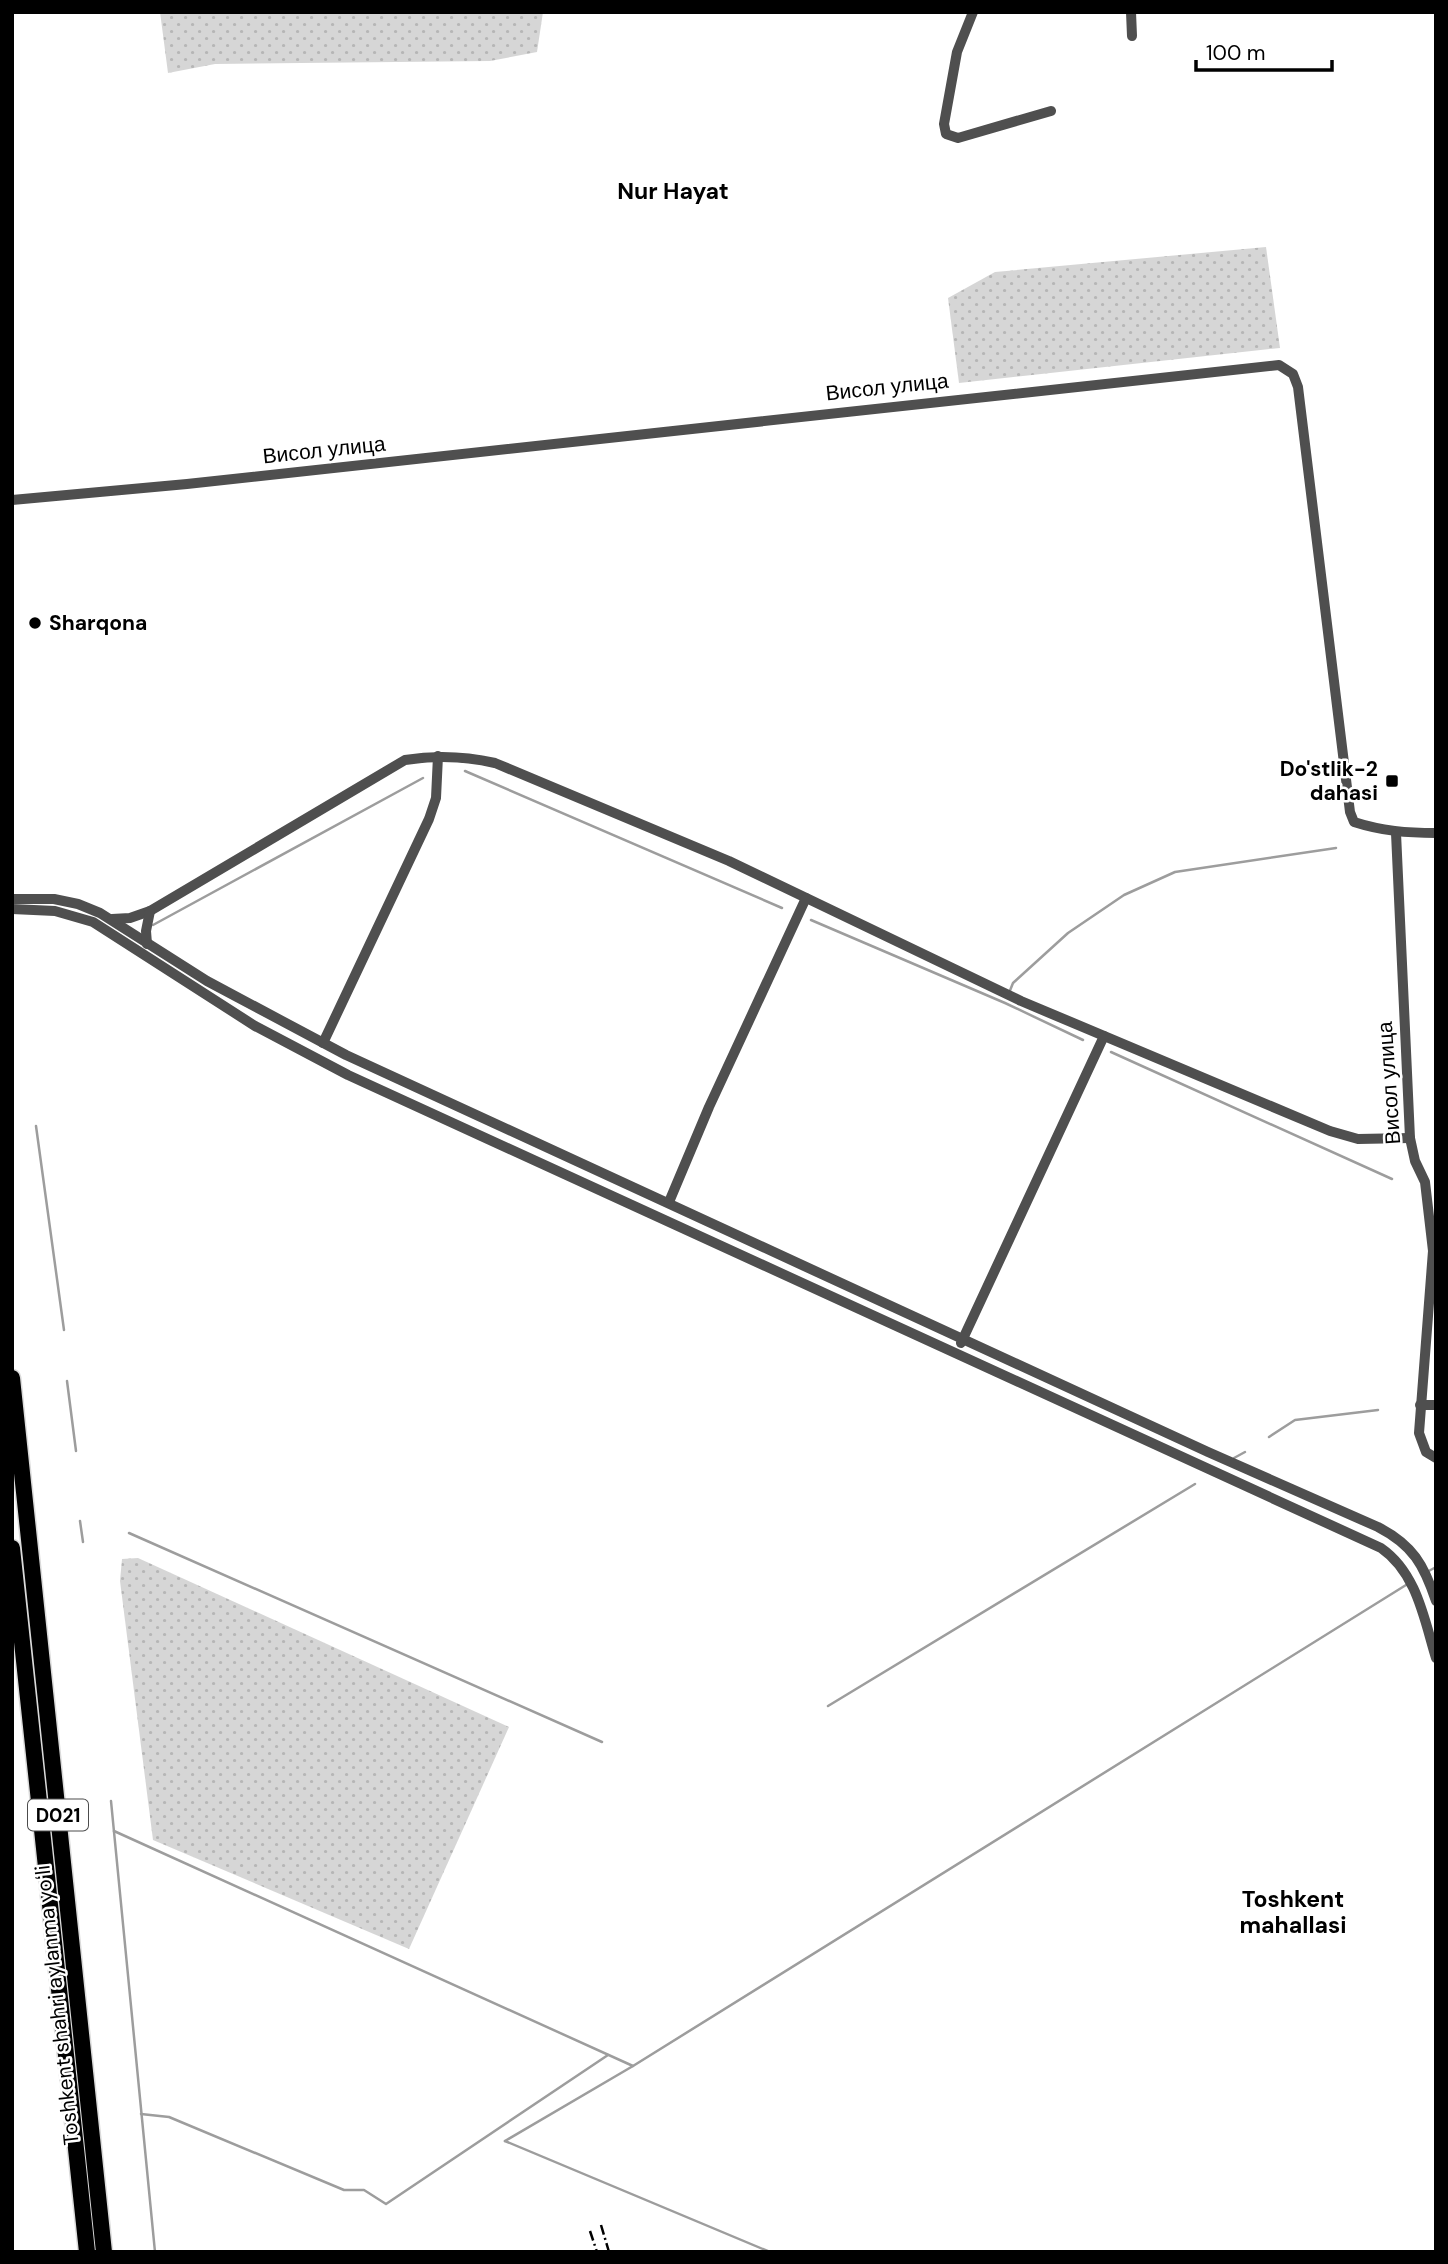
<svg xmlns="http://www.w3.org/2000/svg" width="1448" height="2264" viewBox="0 0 1448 2264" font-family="'DM Sans',sans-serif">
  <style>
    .grass { fill: url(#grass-dots) }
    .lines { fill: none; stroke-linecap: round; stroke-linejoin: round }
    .stream { stroke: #9d9d9d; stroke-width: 2.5 }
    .highway-casing { stroke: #dbdbdb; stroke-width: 19 }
    .minor { stroke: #4f4f4f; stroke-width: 10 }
    .highway { stroke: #000; stroke-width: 16 }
    .rail { stroke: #000; stroke-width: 2.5; stroke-dasharray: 10 3.5 2 3.5; stroke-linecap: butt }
    .poi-dot { fill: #000; stroke: #fff; stroke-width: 2.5 }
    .labels { text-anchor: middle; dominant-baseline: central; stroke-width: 5; stroke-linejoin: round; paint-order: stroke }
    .shield { fill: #fff; stroke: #4c4c4c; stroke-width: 2 }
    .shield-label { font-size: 19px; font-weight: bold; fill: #000 }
    .street-label { font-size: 21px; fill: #000; stroke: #fff }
    .poi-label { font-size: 21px; font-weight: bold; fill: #000; stroke: #fff; text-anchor: start }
    .neighbourhood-label { font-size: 23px; font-weight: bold; fill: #000; stroke: #fff }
  </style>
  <defs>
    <pattern id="grass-dots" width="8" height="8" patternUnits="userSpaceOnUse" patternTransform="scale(1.75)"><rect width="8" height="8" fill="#d6d6d6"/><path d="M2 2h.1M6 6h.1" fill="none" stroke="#b6b6b6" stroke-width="1.8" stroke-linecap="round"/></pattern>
  </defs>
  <rect width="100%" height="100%" fill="#fff"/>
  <!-- grass -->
  <g class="grass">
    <path d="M160 12H543L537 52 490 61 215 64 168 73Z"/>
    <path d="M1266 247 1280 348 959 383 948 298 995 272Z"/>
    <path d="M138 1558 509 1727 409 1949 153 1840 120 1581 122 1559Z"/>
  </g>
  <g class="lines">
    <!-- stream -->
    <g class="stream">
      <path d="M465 771 782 908"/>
      <path d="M811 920 1005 1003 1083 1040"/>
      <path d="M153 925 423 778"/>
      <path d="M1009 993 1013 983 1068 933 1124 895 1175 872 1336 848"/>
      <path d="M1111 1052 1392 1179"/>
      <path d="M36 1126 64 1330"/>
      <path d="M67 1381 76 1451"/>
      <path d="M1269 1437 1295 1420 1378 1410"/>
      <path d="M1234 1458 1245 1452"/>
      <path d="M80 1521 83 1542"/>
      <path d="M129 1533 602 1742"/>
      <path d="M1427 1572 1436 1567"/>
      <path d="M828 1706 1195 1484"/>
      <path d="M111 1801 155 2252"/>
      <path d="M114 1831 633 2066"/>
      <path d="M141 2114 169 2117 344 2190H364L386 2204 608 2055"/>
      <path d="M505 2141 633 2066 1406 1585"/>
      <path d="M505 2141 770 2252"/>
    </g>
    <defs>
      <g id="highway">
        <path d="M12 1378 104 2252"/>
        <path d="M12 1548 87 2252"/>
      </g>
    </defs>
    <!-- highway casing -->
    <use href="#highway" class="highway-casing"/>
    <!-- minor -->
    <g class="minor">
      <path d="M973 12 957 52 944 124 946 134 958 138 1051 111"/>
      <path d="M1131 12 1132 36"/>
      <path d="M12 500 187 484 1279 365 1293 374 1298 387 1350 812 1354 822C1382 831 1407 833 1436 833"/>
      <path d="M1396 833 1410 1138 1415 1161 1425 1182 1433 1251 1419 1433 1426 1452 1436 1458"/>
      <path d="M12 899H54L78 904 100 913 207 981 346 1055 1208 1452 1378 1527C1413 1545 1424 1565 1436 1601"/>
      <path d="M12 909 55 911 93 922 255 1026 348 1075 1381 1548C1417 1573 1424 1619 1436 1658"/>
      <path d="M112 919 130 918 150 911 405 760C437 755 464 756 495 763L729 861 1021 1001 1330 1131 1358 1139 1410 1138"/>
      <path d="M147 944 146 931 150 911"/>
      <path d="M323 1043 429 819 436 798 438 756"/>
      <path d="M669 1202 709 1107 806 898"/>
      <path d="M961 1343 1104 1036"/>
      <path d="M1420 1405H1436"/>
    </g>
    <!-- highway -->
    <use href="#highway" class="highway"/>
    <!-- rail -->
    <g class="rail">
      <path d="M601 2225 609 2252"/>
      <path d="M590 2231 597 2252"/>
    </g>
  </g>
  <!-- markers -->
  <g class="poi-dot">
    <circle cx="35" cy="623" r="7"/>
    <rect x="1385" y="774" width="14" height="14" rx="3.5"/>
  </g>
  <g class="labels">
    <!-- shield labels -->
    <rect class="shield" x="28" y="1799.5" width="60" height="31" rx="5"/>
    <g class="shield-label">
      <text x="58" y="1815">D021</text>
    </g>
    <!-- street labels -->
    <g class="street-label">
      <text transform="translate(887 387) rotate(-6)">Висол улица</text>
      <text transform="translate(324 450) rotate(-6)">Висол улица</text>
      <text transform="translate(1389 1083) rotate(-94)">Висол улица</text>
      <text transform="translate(57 2005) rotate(-96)">Toshkent shahri aylanma yoʻli</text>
    </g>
    <!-- poi labels -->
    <g class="poi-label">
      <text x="49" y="623">Sharqona</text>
      <text x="1378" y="769" text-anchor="end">Do'stlik-2<tspan x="1378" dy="24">dahasi</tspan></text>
    </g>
    <!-- neighbourhood labels -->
    <g class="neighbourhood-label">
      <text x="673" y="191">Nur Hayat</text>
      <text x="1293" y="1899">Toshkent<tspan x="1293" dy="26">mahallasi</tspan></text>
    </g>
  </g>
  <!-- border -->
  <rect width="1448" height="2264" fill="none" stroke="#000000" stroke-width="28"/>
  <!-- scale -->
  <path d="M1196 60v10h136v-10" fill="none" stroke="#000000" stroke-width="3.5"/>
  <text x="1206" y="60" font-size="21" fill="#000000" stroke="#ffffff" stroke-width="5" paint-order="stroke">100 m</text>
</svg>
